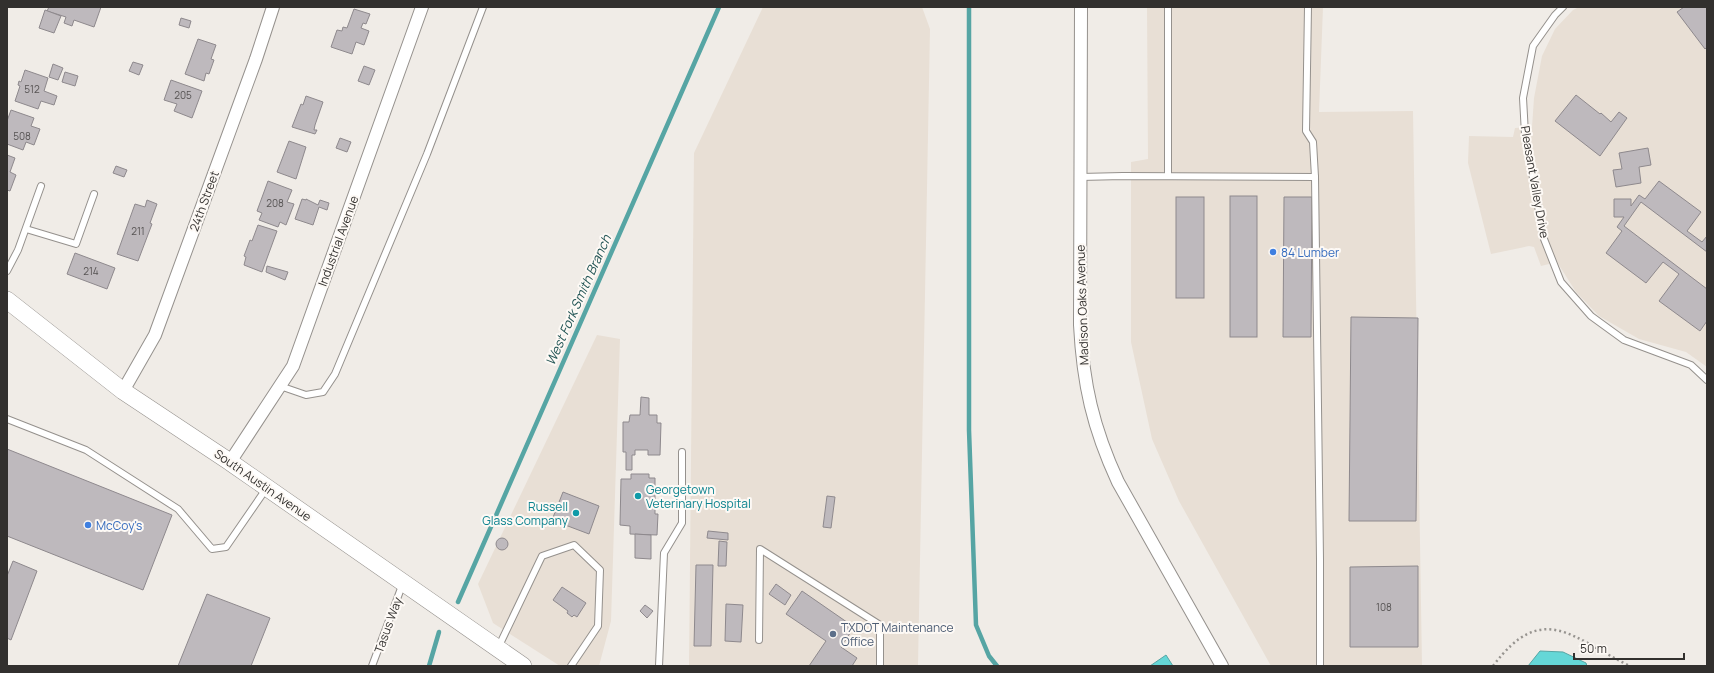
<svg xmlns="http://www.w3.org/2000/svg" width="1714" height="673" viewBox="0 0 1714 673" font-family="Manrope,sans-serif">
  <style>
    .built { fill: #e8dfd5 }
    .water { fill: #65d7d7; stroke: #56a5a4 }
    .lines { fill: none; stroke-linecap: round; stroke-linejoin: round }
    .stream { stroke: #56a5a4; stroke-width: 4.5 }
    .building { fill: #beb9bd; stroke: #8e898d }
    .service-casing { stroke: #95918d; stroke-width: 8 }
    .minor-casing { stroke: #95918d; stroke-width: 14 }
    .secondary-casing { stroke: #95918d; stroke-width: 18 }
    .path { stroke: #979490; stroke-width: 2.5; stroke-dasharray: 2 3; stroke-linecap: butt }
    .service { stroke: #fff; stroke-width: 6 }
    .minor { stroke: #fff; stroke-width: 12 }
    .secondary { stroke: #fff; stroke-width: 17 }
    .shop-dot { fill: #3f7fe0; stroke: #fdf9f5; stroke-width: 1.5 }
    .culture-dot { fill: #0f9aa8; stroke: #fdf9f5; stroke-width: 1.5 }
    .service-dot { fill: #5c6f8a; stroke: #fdf9f5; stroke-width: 1.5 }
    .labels { text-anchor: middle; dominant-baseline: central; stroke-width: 4; stroke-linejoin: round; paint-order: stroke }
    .number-label { font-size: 10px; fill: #555252 }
    .street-label { font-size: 12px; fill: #32302e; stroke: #fdf9f5 }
    .shop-label { font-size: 12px; fill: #366cbe; stroke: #fdf9f5; text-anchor: start }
    .culture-label { font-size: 12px; fill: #0d838f; stroke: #fdf9f5; text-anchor: start }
    .service-label { font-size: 12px; fill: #4e5e75; stroke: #fdf9f5; text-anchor: start }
    .water-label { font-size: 13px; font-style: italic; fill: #235555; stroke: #fdf9f5 }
  </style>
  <rect width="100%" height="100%" fill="#f0ece7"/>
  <!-- built -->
  <g class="built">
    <path d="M763 7H922L930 29 918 666H689L694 153Z"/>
    <path d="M1147 7H1323L1319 112 1413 111 1422 666H1271L1179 501 1152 439 1131 342V162L1148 159Z"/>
    <path d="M1579 7H1707V367L1686 352 1639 339 1599 316 1576 292 1557 262 1541 266 1534 247 1529 246 1491 254 1468 163 1469 136 1513 137 1515 128 1532 127 1534 98 1542 56 1555 29 1573 10Z"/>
    <path d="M597 335 620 339 611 621 599 666H560L493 623 478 584Z"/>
  </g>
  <!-- water -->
  <g class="water">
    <path d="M1540 651 1563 652 1586 663 1587 666H1528Z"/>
    <path d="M1166 655 1173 666H1150Z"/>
  </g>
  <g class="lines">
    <!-- stream -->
    <g class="stream">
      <path d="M969 7V430L976 625 989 656 997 666"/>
      <path d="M458 602 719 7"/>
      <path d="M429 666 439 632"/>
    </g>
  </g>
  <!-- building -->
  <g class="building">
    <path d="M49 7H101L94 27 74 20 72 26 64 23 66 17 47 11Z"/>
    <path d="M1684 7H1707V47L1705 49 1677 12Z"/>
    <path d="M354 9 370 14 366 24 363 23 361 28 369 31 364 45 356 42 352 54 331 47 337 30 342 31 343 27 347 28Z"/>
    <path d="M45 10 61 16 54 33 39 28Z"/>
    <path d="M181 18 191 21 189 28 179 25Z"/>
    <path d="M198 39 216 45 211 59 214 60 209 74 206 73 204 81 185 74Z"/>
    <path d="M133 62 143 65 139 75 129 71Z"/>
    <path d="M53 64 63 68 58 80 49 77Z"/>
    <path d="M364 66 375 70 369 85 358 81Z"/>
    <path d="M25 70 48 78 44 91 57 96 54 105 41 101 38 109 15 101 20 86 18 85 19 81 21 82Z"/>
    <path d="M65 72 78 76 75 86 62 82Z"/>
    <path d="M171 80 202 91 192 118 174 111 177 104 164 100Z"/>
    <path d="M1576 95 1600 114 1601 113 1611 122 1619 112 1627 118 1600 156 1555 121Z"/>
    <path d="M306 96 323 102 315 125 314 130H317L315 134 292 127 301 104 303 105Z"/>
    <path d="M11 110 34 118 31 126 40 129 34 145 26 142 23 150 7 144V121Z"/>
    <path d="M340 138 351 142 347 152 336 148Z"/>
    <path d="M289 141 306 147 296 179 277 172Z"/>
    <path d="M1648 148 1651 165 1639 167 1641 183 1616 187 1613 170 1622 169 1619 153Z"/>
    <path d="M7 155 15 158 10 172 16 175 10 191 7 190Z"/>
    <path d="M116 166 127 170 124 177 113 173Z"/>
    <path d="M268 181 292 190 287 202 294 204 286 225 280 222 278 227 259 220 262 213 257 211Z"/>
    <path d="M1659 181 1701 212 1687 231 1702 242 1707 236V252L1641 202 1624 226 1707 289V321L1700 331 1659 301 1679 274 1663 262 1646 283 1606 253 1622 231 1617 227 1624 217H1614V199H1631V206L1639 195 1645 199Z"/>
    <rect x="1230" y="196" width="27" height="141"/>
    <rect x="1176" y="197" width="28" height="101"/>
    <path d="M1284 197H1312L1311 337H1283Z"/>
    <path d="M302 199 306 200V199L318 205 320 200 329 203 327 210 319 207 313 225 295 219Z"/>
    <path d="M147 200 157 204 150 223 152 224 138 261 117 254 135 204 145 207Z"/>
    <path d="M258 225 277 231 262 272 244 265 246 257 244 256 250 240 252 241Z"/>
    <path d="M75 253 115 268 107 289 67 274Z"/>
    <path d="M267 266 288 272 285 280 266 272Z"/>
    <path d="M1351 317 1418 318 1416 521H1349Z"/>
    <path d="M641 397 649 398V415H657V423H661L660 455H648V450H635V455H632V470H626V452H623V422H629L630 415H640Z"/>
    <path d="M7 449 172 515 143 590 7 536Z"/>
    <path d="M631 474H649V478H655V514H658L657 535 630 534V526L620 525 621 479H631Z"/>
    <path d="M563 492 599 506 589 534 552 520Z"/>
    <path d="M827 496 835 497 831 528 823 527Z"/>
    <path d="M708 531 728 533V540L707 538Z"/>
    <path d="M635 534 651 535V559L635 558Z"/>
    <circle cx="502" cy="544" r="6"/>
    <path d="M719 541 727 542 726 566H718Z"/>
    <path d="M13 561 37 571 11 640 7 638V576Z"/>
    <path d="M696 565H713L711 646H694Z"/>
    <path d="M1418 566V647H1350V567Z"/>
    <path d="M776 584 791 595 785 605 769 594Z"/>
    <path d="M562 587 586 603 577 617 574 615 572 617 567 613 568 611 553 600Z"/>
    <path d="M802 591 854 627 841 647 857 658 852 666H809L826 641 786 614Z"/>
    <path d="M207 594 270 618 251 666H178Z"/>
    <path d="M726 604 743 605 741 642 725 641Z"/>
    <path d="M645 605 653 611 647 618 640 611Z"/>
  </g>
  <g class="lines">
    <defs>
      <g id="service">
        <path d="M1168 7V176"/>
        <path d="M1308 7 1306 131 1313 142 1315 177"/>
        <path d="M1563 7 1555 15 1533 46 1523 98 1525 134 1544 239 1561 282 1591 316 1624 340 1691 365 1707 380"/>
        <path d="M1080 177 1123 176 1315 177 1320 559V666"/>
        <path d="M26 229 76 244 94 194"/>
        <path d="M7 271 18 250 41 186"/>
        <path d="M280 386 306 395 323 392 335 374 427 154 483 7"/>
        <path d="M7 419 86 450 178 509 212 549 226 547 266 489"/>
        <path d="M759 640 760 549 880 625V666"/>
        <path d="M498 648 542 556 574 545 600 570 598 626 571 666"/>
        <path d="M372 666 403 583"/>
        <path d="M659 666 664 553 682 523V452"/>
      </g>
      <g id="minor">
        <path d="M1081 7 1080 325C1083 384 1093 428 1118 482L1222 666"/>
        <path d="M123 391 155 335 256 59 273 7"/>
        <path d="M230 462 293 366 422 7"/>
      </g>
      <path id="secondary" d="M7 300 123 391 230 462 523 666"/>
    </defs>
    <!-- service casing -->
    <use href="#service" class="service-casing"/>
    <!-- minor casing -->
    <use href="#minor" class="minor-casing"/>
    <!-- secondary casing -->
    <use href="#secondary" class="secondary-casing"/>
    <!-- path -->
    <path class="path" d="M1493 666C1543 599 1573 639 1630 666"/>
    <!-- service -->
    <use href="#service" class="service"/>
    <!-- minor -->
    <use href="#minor" class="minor"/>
    <!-- secondary -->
    <use href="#secondary" class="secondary"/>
  </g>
  <!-- markers -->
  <g class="shop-dot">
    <circle cx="1273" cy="252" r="4"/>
    <circle cx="88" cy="525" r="4"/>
  </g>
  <g class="culture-dot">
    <circle cx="638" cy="496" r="4"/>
    <circle cx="576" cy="513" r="4"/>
  </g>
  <circle class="service-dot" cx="833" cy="634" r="4"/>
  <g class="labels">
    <!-- number labels -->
    <g class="number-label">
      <text x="32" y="89">512</text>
      <text x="183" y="95">205</text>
      <text x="22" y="136">508</text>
      <text x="275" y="203">208</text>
      <text x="138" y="231">211</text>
      <text x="91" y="271">214</text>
      <text x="1384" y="607">108</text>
    </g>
    <!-- street labels -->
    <g class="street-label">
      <text transform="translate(1535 182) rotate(80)">Pleasant Valley Drive</text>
      <text transform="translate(204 201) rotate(-70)">24th Street</text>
      <text transform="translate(338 241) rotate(-70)">Industrial Avenue</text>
      <text transform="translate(1082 305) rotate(-92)">Madison Oaks Avenue</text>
      <text transform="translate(263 485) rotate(35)">South Austin Avenue</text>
      <text transform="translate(388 625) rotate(-70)">Tasus Way</text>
    </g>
    <!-- shop labels -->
    <g class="shop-label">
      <text x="1281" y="252">84 Lumber</text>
      <text x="96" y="525">McCoy's</text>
    </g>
    <!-- culture labels -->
    <g class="culture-label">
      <text x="646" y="489">Georgetown<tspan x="646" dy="14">Veterinary Hospital</tspan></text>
      <text x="568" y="506" text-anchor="end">Russell<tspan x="568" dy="14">Glass Company</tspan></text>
    </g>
    <!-- service labels -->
    <g class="service-label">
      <text x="841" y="627">TXDOT Maintenance<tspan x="841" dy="14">Office</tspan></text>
    </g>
    <!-- water labels -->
    <g class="water-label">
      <text transform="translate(578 300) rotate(-66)">West Fork Smith Branch</text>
    </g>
  </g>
  <!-- border -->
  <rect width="1714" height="673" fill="none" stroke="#32302e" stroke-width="16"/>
  <!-- scale -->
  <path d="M1574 653v6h110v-6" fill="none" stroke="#32302e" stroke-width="2"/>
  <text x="1580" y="653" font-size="12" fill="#32302e" stroke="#fdf9f5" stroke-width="3" paint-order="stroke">50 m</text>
</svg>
